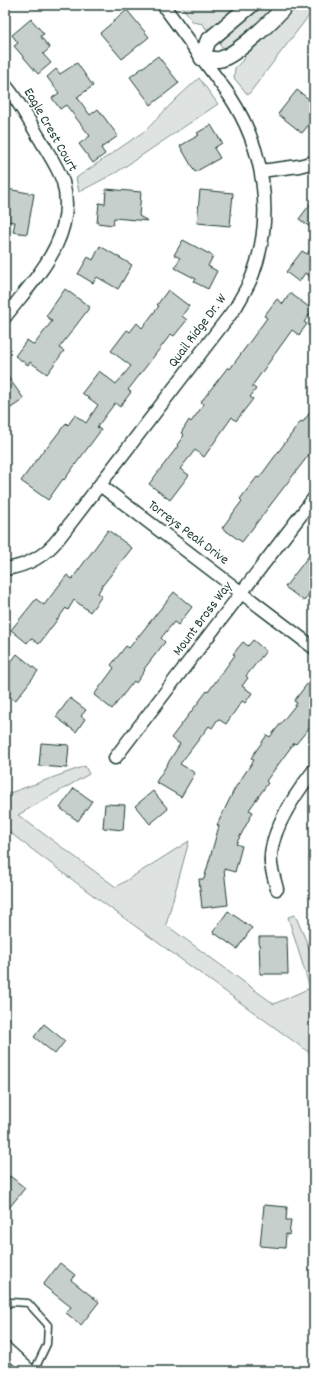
<svg xmlns="http://www.w3.org/2000/svg" width="319" height="1376" viewBox="0 0 319 1376" font-family="Dekko,sans-serif">
  <style>
    .green { fill: #dee3e2; stroke: #7e908b }
    .building { fill: #c7cfcc; stroke: #1f3d34 }
    .lines { fill: none; stroke-linecap: round; stroke-linejoin: round }
    .service-casing { stroke: #1f3d34; stroke-width: 9 }
    .minor-casing { stroke: #1f3d34; stroke-width: 15 }
    .tertiary-casing { stroke: #1f3d34; stroke-width: 18 }
    .service { stroke: #fff; stroke-width: 6 }
    .minor { stroke: #fff; stroke-width: 12 }
    .tertiary { stroke: #fff; stroke-width: 15 }
    .labels { text-anchor: middle; dominant-baseline: central; stroke-width: 3.5; stroke-linejoin: round; paint-order: stroke }
    .street-label { font-size: 14px; fill: #1f3d34; stroke: #fff }
  </style>
  <rect width="100%" height="100%" fill="#fff"/>
  <filter id="ink" filterUnits="userSpaceOnUse"><feTurbulence type="fractalNoise" baseFrequency=".025" numOctaves="2"/><feDisplacementMap in="SourceGraphic" scale="8" xChannelSelector="R" yChannelSelector="G"/><feConvolveMatrix kernelMatrix="1 2 1 2 8 2 1 2 1" color-interpolation-filters="sRGB"/></filter>
  <g filter="url(#ink)">
    <!-- green -->
    <g class="green">
      <path d="M181 5H240L211 29H206L203 24 193 22Z"/>
      <path d="M261 5H275C260 22 244 35 225 48L220 46V40L247 19Z"/>
      <path d="M295 5H314V9L248 95 234 78 235 68 245 58 244 54 289 12Z"/>
      <path d="M199 78 218 104 117 172 79 192 76 178 146 130 177 98Z"/>
      <path d="M85 766 89 774 18 815 116 887 189 841 166 925 274 1004 310 988 288 917 295 915 314 959V1056L102 902 5 829V788L7 794Z"/>
    </g>
    <!-- building -->
    <g class="building">
      <path d="M127 10 149 37 122 59 100 33Z"/>
      <path d="M31 19 44 34 40 36 50 48 43 54 51 63 38 74 14 46 18 43 12 35Z"/>
      <path d="M158 56 179 83 151 105 130 77Z"/>
      <path d="M77 63 93 86 77 97 90 115 98 109 118 136 101 148 105 154 93 163 79 144 90 136 66 105 60 109 52 98 59 93 47 77 56 69 60 74Z"/>
      <path d="M297 90 314 103V118L302 133 278 114Z"/>
      <path d="M211 125 222 143 214 148 220 158 195 172 180 146 199 135 197 133Z"/>
      <path d="M7 189 34 194 27 234 13 232 15 222 5 221V198Z"/>
      <path d="M106 189 141 192 139 216 148 221 114 218 113 225 97 223 99 203 105 204Z"/>
      <path d="M200 190 233 193 230 226 197 223Z"/>
      <path d="M314 199V230L299 219Z"/>
      <path d="M183 240 213 256 208 266 217 271 208 289 194 282 196 279 175 268 180 258 174 255Z"/>
      <path d="M314 244V279L305 273 299 282 286 272 302 251 307 254Z"/>
      <path d="M100 246 132 265 118 289 97 277 93 283 78 274 88 257 93 260Z"/>
      <path d="M65 289 90 307 59 348 64 351 47 374 30 362 28 365 15 356 27 340 34 345 52 321 46 316Z"/>
      <path d="M168 290 189 306 182 316 187 320 174 336 171 334 128 390 131 392 120 407 115 403 97 427 101 430 64 480 63 479 48 500 21 481 45 448 46 449 66 423 68 425 75 415 86 423 98 405 82 393 99 371 116 384 131 366 111 351 127 330 130 332 137 323 142 328 159 306 157 305Z"/>
      <path d="M290 293 313 310 304 322 307 324 299 335 292 330 252 386 256 389 250 397 253 399 236 421 232 417 204 457 195 450 180 469 189 475 170 500 149 484 178 446 177 445 184 435 181 433 189 420 191 422 204 404 201 402 228 367 230 369 267 318 264 316 277 299 283 304Z"/>
      <path d="M5 373 24 399 5 412Z"/>
      <path d="M314 407V448L242 542 222 528 242 501 240 499 257 477 259 478 301 421 303 422Z"/>
      <path d="M108 530 132 548 102 586 98 593 102 596 90 612 74 600 68 610 66 608 39 644 31 638 27 643 11 630 36 599 44 605 67 575 72 579Z"/>
      <path d="M314 549V588L304 601 285 587Z"/>
      <path d="M174 592 192 607 178 625 174 622 161 638 165 642 144 669 145 670 136 683 134 681 112 709 94 695 114 668 111 665 126 646 129 648Z"/>
      <path d="M253 640 266 651 246 676 248 678 242 686 252 693 245 703 242 701 226 724 218 719 212 728 209 726 180 764 195 773 181 797 156 782 180 744 171 738 207 691 208 692 235 655 233 654 243 642 248 646Z"/>
      <path d="M17 654 38 671 15 701 5 693V670Z"/>
      <path d="M314 675V722L296 744 294 743 266 781 268 783 249 810 253 812 236 844 242 846 235 872 224 869 228 905 202 908 199 879H204L219 826 217 825 235 788 254 760 251 758 267 735 270 737 297 703 294 701Z"/>
      <path d="M70 698 86 710 81 716 85 719 76 732 56 717Z"/>
      <path d="M41 743 69 745 67 768 39 766Z"/>
      <path d="M74 788 92 801 78 821 60 808Z"/>
      <path d="M153 791 168 809 150 824 135 806Z"/>
      <path d="M105 804 125 805 123 830 103 828Z"/>
      <path d="M228 911 252 928 237 949 213 932Z"/>
      <path d="M259 937H287L288 974H260Z"/>
      <path d="M44 1024 65 1041 55 1054 34 1037Z"/>
      <path d="M10 1176 25 1188 5 1213V1182Z"/>
      <path d="M264 1205 287 1207 286 1220H291L289 1235 286 1234 285 1248 260 1246Z"/>
      <path d="M60 1263 75 1275 71 1280 99 1302 81 1325 66 1313 71 1307 43 1285Z"/>
    </g>
    <g class="lines">
      <defs>
        <path id="service" d="M5 1305 12 1302 28 1303 48 1325 47 1344 34 1371"/>
        <g id="minor">
          <path d="M5 85C19 101 29 121 40 139 48 153 58 167 63 182 78 237 35 278 5 317"/>
          <path d="M261 171 299 166 314 162"/>
          <path d="M100 485 314 648"/>
          <path d="M5 569C27 566 46 555 59 538L236 307C242 296 249 285 253 274 275 214 264 148 229 95L163 5"/>
          <path d="M115 758 314 498"/>
          <path d="M277 889C275 881 272 872 271 864 268 833 296 793 314 770"/>
          <path d="M5 1348 30 1371"/>
        </g>
        <path id="tertiary" d="M251 5 208 41 202 58C208 58 216 61 221 59 238 54 274 19 286 5"/>
      </defs>
      <!-- service casing -->
      <use href="#service" class="service-casing"/>
      <!-- minor casing -->
      <use href="#minor" class="minor-casing"/>
      <!-- tertiary casing -->
      <use href="#tertiary" class="tertiary-casing"/>
      <!-- service -->
      <use href="#service" class="service"/>
      <!-- minor -->
      <use href="#minor" class="minor"/>
      <!-- tertiary -->
      <use href="#tertiary" class="tertiary"/>
    </g>
  </g>
  <g class="labels">
    <!-- street labels -->
    <g class="street-label">
      <text transform="translate(50 130) rotate(60)">Eagle Crest Court</text>
      <text transform="translate(198 331) rotate(-53)">Quail Ridge Dr. W</text>
      <text transform="translate(188 533) rotate(37)">Torreys Peak Drive</text>
      <text transform="translate(203 619) rotate(-53)">Mount Bross Way</text>
    </g>
  </g>
  <!-- margin -->
  <rect width="319" height="1376" fill="none" stroke="#fff" stroke-width="20"/>
  <rect x="10" y="10" width="299" height="1356" fill="none" stroke="#1f3d34" stroke-width="1.5" filter="url(#ink)"/>
</svg>
